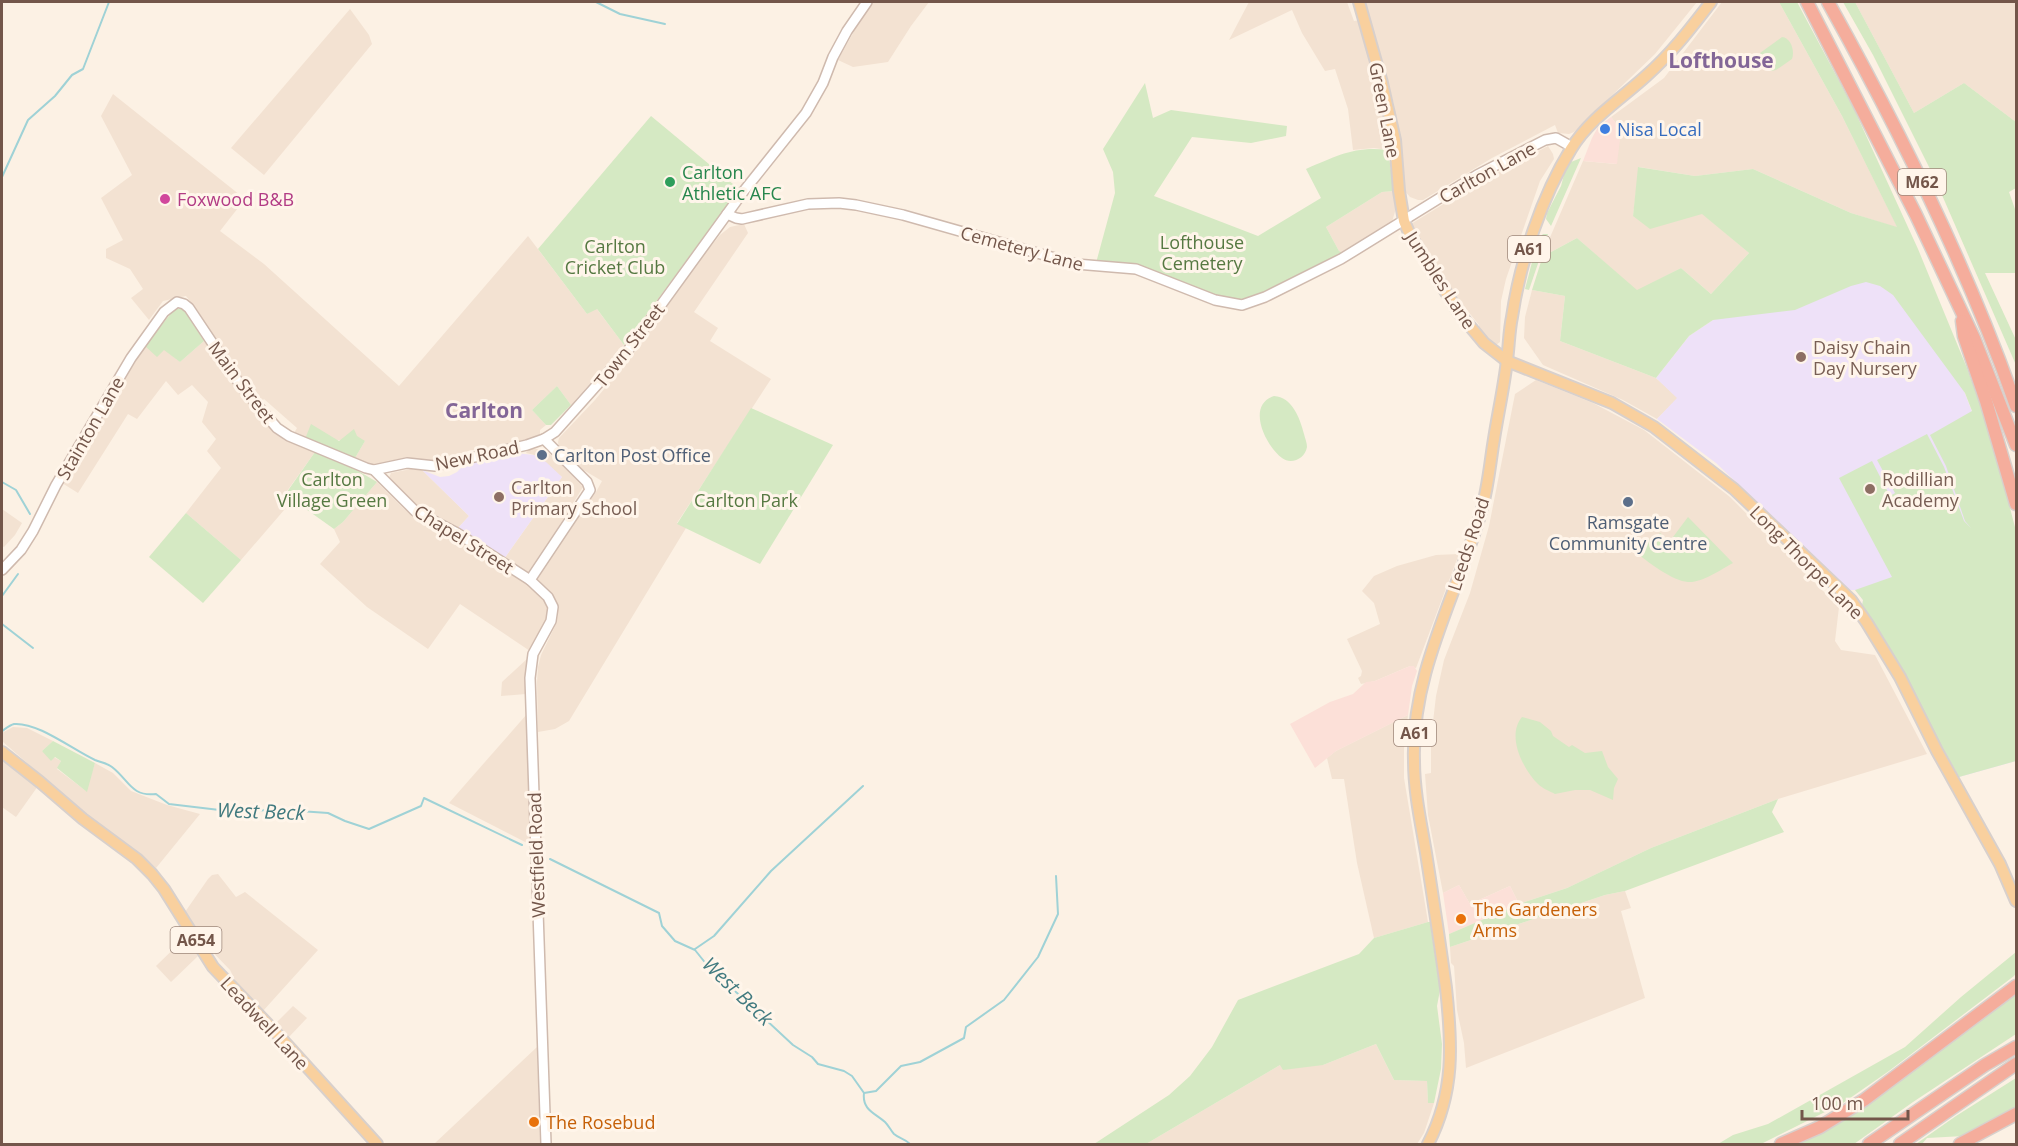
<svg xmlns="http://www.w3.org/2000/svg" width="2018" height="1146" viewBox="0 0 2018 1146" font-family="'Open Sans',sans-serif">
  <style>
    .residential { fill: #f3e2d2 }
    .commercial { fill: #fce0d8 }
    .education { fill: #eee1f8 }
    .green { fill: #d5e9c3 }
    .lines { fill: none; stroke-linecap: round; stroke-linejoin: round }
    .stream { stroke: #9fd2d6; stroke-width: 2 }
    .minor-casing { stroke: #cfbaae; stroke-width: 12 }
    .major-casing { stroke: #d8d0cc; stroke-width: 14 }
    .highway-casing { stroke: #d8d0cc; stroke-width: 15 }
    .minor { stroke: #fff; stroke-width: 9 }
    .major { stroke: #f9d09e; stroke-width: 10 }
    .highway { stroke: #f5ad9c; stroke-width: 12 }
    .shop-dot { fill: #3f7fe0; stroke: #fff5ea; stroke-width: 2 }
    .leisure-dot { fill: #2e9e5b; stroke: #fff5ea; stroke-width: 2 }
    .hotel-dot { fill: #d1479c; stroke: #fff5ea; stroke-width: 2 }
    .education-dot { fill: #8d6e63; stroke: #fff5ea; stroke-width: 2 }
    .service-dot { fill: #5c6f8a; stroke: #fff5ea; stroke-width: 2 }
    .food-dot { fill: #e8710a; stroke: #fff5ea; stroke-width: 2 }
    .labels { text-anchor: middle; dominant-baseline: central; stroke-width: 6; stroke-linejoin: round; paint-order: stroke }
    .shield { fill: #fff5ea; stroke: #9d867a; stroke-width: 1.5 }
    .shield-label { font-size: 16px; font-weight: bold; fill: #73564a }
    .street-label { font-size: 18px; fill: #73564a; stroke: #fff5ea }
    .shop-label { font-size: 18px; fill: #366cbe; stroke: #fff5ea; text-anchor: start }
    .leisure-label { font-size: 18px; fill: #27864d; stroke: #fff5ea; text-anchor: start }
    .hotel-label { font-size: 18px; fill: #b23c85; stroke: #fff5ea; text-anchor: start }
    .park-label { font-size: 18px; fill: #567942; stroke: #fff5ea }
    .education-label { font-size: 18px; fill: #785e54; stroke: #fff5ea; text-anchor: start }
    .service-label { font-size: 18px; fill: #4e5e75; stroke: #fff5ea; text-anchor: start }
    .food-label { font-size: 18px; fill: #c56008; stroke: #fff5ea; text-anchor: start }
    .water-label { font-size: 20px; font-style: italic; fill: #417a7f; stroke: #fff5ea }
    .quarter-label { font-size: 21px; font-weight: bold; fill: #836697; stroke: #fff5ea }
  </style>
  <rect width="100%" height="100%" fill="#fcf1e4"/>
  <!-- residential -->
  <g class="residential">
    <path d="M874 2H929L911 26 888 62 853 67 838 60 861 19Z"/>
    <path d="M1249 2H1347L1354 21 1360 20 1383 110 1388 150 1374 148 1353 150 1348 109 1335 69 1325 71 1302 33 1292 10 1229 40Z"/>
    <path d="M1364 2H1697L1655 54 1574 132 1569 134 1558 133 1555 125 1492 158 1423 200H1418L1410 197 1404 190 1394 104Z"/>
    <path d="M1722 2H1779L1842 116 1898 228 1851 213 1753 169 1695 176 1639 167 1633 216 1702 213 1749 253 1711 294 1681 268 1637 291 1577 238 1551 252 1545 249 1583 161 1616 164 1621 130 1611 117 1664 78Z"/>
    <path d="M1855 2H2016V122L1964 83 1914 113Z"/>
    <path d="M350 9 369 35 372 44 264 175 231 148Z"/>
    <path d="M113 94 245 199 220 231 264 264 399 386 528 236 587 314 596 308 624 345 571 405 557 386 532 410 546 425 540 430V434L530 439 468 451 438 461 404 458 375 465 365 464 355 458 365 441 305 439 294 433 297 428 264 399 259 404 212 336 198 311 186 296 163 301 149 320 131 298 143 289 130 269 106 258V249L123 240 101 198 132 175 101 116Z"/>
    <path d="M1548 146 1553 154 1554 159 1540 181 1506 279 1501 301 1500 342 1496 345 1479 331V325L1455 295 1451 294 1411 224 1476 184Z"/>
    <path d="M1394 191 1396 208 1392 222 1343 253 1339 251 1326 227 1382 192Z"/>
    <path d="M744 224 748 233 694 312 718 328 710 341 771 379 677 523 686 528 569 721 555 729 538 732 537 682 538 667 541 655 557 622 558 612 556 601 549 590 536 579 596 492 602 481 575 465 559 450 558 442 559 438 595 400 633 354 702 257 720 235 730 227Z"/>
    <path d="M1532 290 1565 296 1560 341 1656 378 1678 398 1657 419 1623 400 1543 365 1524 338 1525 317Z"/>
    <path d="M204 341 239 389 284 440 315 452 282 498 291 502 241 560 186 513 221 468 207 451 216 439 202 422 208 402 192 385 178 395 166 381 137 419 128 414 78 493 62 483 145 346 164 349 180 362Z"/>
    <path d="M1536 380 1593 403 1644 430 1730 497 1839 607 1835 641 1841 650 1875 655 1927 754 1778 799 1651 848 1567 888 1519 904 1510 886 1470 904 1459 885 1443 893 1428 815 1425 774 1431 773V739L1436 696 1444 660 1470 593 1489 526 1515 394Z"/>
    <path d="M528 449H537L547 452 557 460 583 487 529 575 504 559 562 477 534 455 526 453Z"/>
    <path d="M411 469 422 470 469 516 458 528 422 510 389 478 391 473Z"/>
    <path d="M377 482 404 509 420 522 454 538 515 575 525 581 539 594 546 603 549 612 548 620 530 651 460 604 428 649 367 607 320 564 340 542 334 529 343 522Z"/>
    <path d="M2 509 22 523 15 535 4 547 2 546Z"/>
    <path d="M1459 554 1416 668 1410 666 1375 681 1361 684 1358 678 1361 676 1362 671 1347 639 1380 624 1374 603 1362 591 1374 576 1397 566 1436 555Z"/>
    <path d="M528 658 525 675 526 694 501 696 502 682Z"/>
    <path d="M527 714 531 845 449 803Z"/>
    <path d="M1408 715 1404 749V778L1428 922 1374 938 1357 863 1344 779H1332L1327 758 1336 751Z"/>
    <path d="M13 727 27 728 53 741 42 751 61 761 57 769 86 791 95 763 113 773 131 791 167 805 200 814 156 868 143 856 81 810 2 741V733Z"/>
    <path d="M2 759 38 786 16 817 2 807Z"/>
    <path d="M218 874 236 897 245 892 318 950 263 1011 239 988 230 970 201 940 185 912 208 879 212 875Z"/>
    <path d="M1625 891 1631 908 1621 911 1645 998 1466 1068 1464 1043 1457 1010 1454 966 1451 963 1450 947 1605 895Z"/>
    <path d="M187 936 198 956 171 982 156 966Z"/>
    <path d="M293 1006 307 1018 288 1038 275 1024Z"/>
    <path d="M1376 1044 1394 1080 1427 1081 1428 1102 1434 1103 1424 1133 1417 1144H1146L1280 1065H1323Z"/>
    <path d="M537 1047 540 1144H434Z"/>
  </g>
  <!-- commercial -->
  <g class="commercial">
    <path d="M1611 117 1621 130 1617 164 1583 161 1592 138 1598 127Z"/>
    <path d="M1410 666H1414L1417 671 1412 686 1408 715 1336 751 1315 768 1290 724 1330 702 1353 694 1366 682 1375 681Z"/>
    <path d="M1459 885 1470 904 1510 886 1519 904 1449 934 1443 893Z"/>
  </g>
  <!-- education -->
  <g class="education">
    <path d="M1898 228 1933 308 1984 444 2011 537 2016 761 1959 777 1877 629 1862 606 1863 600 1855 590H1849L1716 463 1657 419 1677 398 1656 378 1689 336 1713 320Z"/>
    <path d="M515 453 534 455 546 462 562 477 504 559 458 528 469 516 422 470 440 477 449 476 457 472 465 464Z"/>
  </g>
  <!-- green -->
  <g class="green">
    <path d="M1779 2H1797L1853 107 1918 249 1967 368 1987 424 1999 466 2016 531V761L1959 777 1877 629 1862 606 1863 600 1855 590 1892 577 1839 478 1872 461 1890 496 1895 493 1877 460 1927 434 1944 467 1964 521 1971 528 1965 521 1946 466 1930 435 1972 411 1965 393 1893 295 1880 286 1866 282 1851 286 1795 310 1713 320 1689 336 1656 378 1560 341 1565 296 1532 290 1545 249 1551 252 1577 238 1637 290 1681 268 1711 294 1749 253 1702 214 1650 229 1633 216 1638 167 1695 176 1753 169 1851 213 1897 227 1842 116Z"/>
    <path d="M1843 2H1855L1914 113 1964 83 2016 122V188L2009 192 2016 212V273H1985L2016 340V365L1935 179 1873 55Z"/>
    <path d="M1782 37C1791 38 1795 51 1792 59L1776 70 1771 71 1761 59 1760 53Z"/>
    <path d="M1145 83 1153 118 1171 110 1287 126 1286 136 1251 143 1192 137 1154 196 1258 236 1321 198 1306 169C1337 156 1354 146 1388 150L1394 191 1382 192 1326 227 1339 251 1343 253C1319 265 1266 298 1243 300 1215 303 1170 275 1142 266 1128 262 1111 264 1096 263L1115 193 1113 172 1103 149Z"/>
    <path d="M651 116 739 189 624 345 597 309 587 314 538 249Z"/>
    <path d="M1581 158 1551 226 1546 219 1547 213 1561 186 1565 171 1571 162Z"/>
    <path d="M1543 234H1548L1529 290 1525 289 1538 239Z"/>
    <path d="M177 309H182L186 313 204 341 180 362 164 350 157 357 145 346 172 312Z"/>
    <path d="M557 386 571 405 551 425H546L532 410Z"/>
    <path d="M1274 396C1292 397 1300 418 1304 434 1305 438 1307 443 1307 447 1305 459 1291 465 1282 458 1265 445 1246 405 1274 396Z"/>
    <path d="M751 408 833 445 760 564 677 524Z"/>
    <path d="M311 424 339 441 354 429 357 436 365 441 355 458 305 439Z"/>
    <path d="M315 452 348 465 377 482 343 522 334 529 303 507 282 499Z"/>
    <path d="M186 513 241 560 203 603 149 557Z"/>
    <path d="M1688 517 1733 563C1720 570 1702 583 1688 582 1673 581 1649 563 1638 554L1649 539 1652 542 1660 533 1670 541Z"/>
    <path d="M1522 717 1540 722 1551 731 1553 736 1569 747 1572 745 1585 753 1602 751 1608 767 1618 779 1614 788 1613 800 1590 790H1575L1555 794C1549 791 1542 788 1538 784 1523 769 1506 736 1522 717Z"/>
    <path d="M53 741 95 763 87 792 57 768 61 761 55 757 51 761 42 751Z"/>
    <path d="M1778 799 1772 812 1784 832 1625 891 1605 895 1450 947 1449 934 1519 904 1567 888 1651 848Z"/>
    <path d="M1428 922H1430L1440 990 1437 1006 1442 1044 1441 1069 1434 1103H1428L1427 1081 1394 1080 1376 1044 1323 1065 1283 1070 1280 1065 1146 1144H1094L1169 1095 1190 1076 1212 1047 1238 1000 1359 954 1374 938Z"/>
    <path d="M2016 952V973L2014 976 1889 1071 1843 1103 1761 1144H1718L1733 1135 1768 1124 1905 1047 1961 997Z"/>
    <path d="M2016 990V1034L1913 1102 1854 1144H1795L1823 1131Z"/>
    <path d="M2016 1078V1110L1964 1136 1927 1138 1922 1144H1916L1956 1116Z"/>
  </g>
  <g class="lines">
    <!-- stream -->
    <g class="stream">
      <path d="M596 2 620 14 665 24"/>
      <path d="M2 177 28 120 55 96 72 75 83 69 109 2"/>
      <path d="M2 482 16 490 30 514"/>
      <path d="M2 596 18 574"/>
      <path d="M2 624 33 648"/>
      <path d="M2 731C5 729 10 725 14 724 38 722 73 750 95 760 100 762 107 763 112 767 129 780 131 797 156 794L169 804 228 811 285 810 328 813 345 821 369 829 421 806 424 798 522 845"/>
      <path d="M550 859 659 913 662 926 675 941 695 950 707 965 793 1045 812 1057 818 1064 844 1071 852 1076 864 1093C862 1110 875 1113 885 1122 889 1126 891 1131 894 1134 900 1139 904 1138 910 1144"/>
      <path d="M695 949 714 936 771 871 863 786"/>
      <path d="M864 1093 876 1091 901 1066 920 1062 964 1038 966 1027 1004 1000 1038 957 1058 914 1056 876"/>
    </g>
    <defs>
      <g id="minor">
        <path d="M727 214 736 218 742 219 808 204 839 203 856 205 903 215 1076 264 1136 269 1215 300 1242 305 1265 297 1341 259 1477 175 1545 140 1556 138 1572 147"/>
        <path d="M374 470 415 511 457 533 530 580 548 597 553 607 551 621 533 654 530 678 546 1144"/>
        <path d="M2 570 21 550 33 531 56 485 131 358 164 312 177 302 184 304 189 308 241 386 277 428 289 436 366 468 374 470 407 463 435 466 527 445 544 439 555 432 629 349 743 192 806 113 823 83 833 57 847 31 867 2"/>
        <path d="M530 580 590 490 587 482 544 439"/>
      </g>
      <g id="major">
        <path d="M1359 2 1382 83 1395 140 1399 191 1404 221 1410 235 1459 313 1484 343 1507 361 1612 403 1654 427 1734 489 1851 600 1867 623 1900 677 1937 751 2000 864 2016 901"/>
        <path d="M2 752 40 782 83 819 137 859 152 874 164 889 213 967 279 1036 377 1144"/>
        <path d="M1428 1144C1455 1092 1452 1044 1446 988 1440 943 1433 898 1426 853 1421 823 1414 792 1414 761 1411 672 1457 595 1481 512 1488 489 1490 463 1494 439 1498 413 1504 387 1507 360 1509 346 1509 331 1512 317 1520 262 1542 196 1571 149 1589 119 1621 99 1646 76 1671 54 1691 28 1711 2"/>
      </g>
      <g id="highway">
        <path d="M1807 2 1916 215 1974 338 2016 445"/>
        <path d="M1828 2C1900 131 1967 266 2016 406"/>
        <path d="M1962 321 1964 336 1986 401 2016 504"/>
        <path d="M1781 1144 1820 1127 1864 1100 2016 986"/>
        <path d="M1869 1144 1985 1065 2016 1047"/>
        <path d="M1900 1144 2016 1064"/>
        <path d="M1960 1144 2016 1114"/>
      </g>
    </defs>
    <!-- minor casing -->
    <use href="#minor" class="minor-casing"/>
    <!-- major casing -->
    <use href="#major" class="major-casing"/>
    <!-- highway casing -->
    <use href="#highway" class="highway-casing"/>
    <!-- minor -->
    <use href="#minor" class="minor"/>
    <!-- major -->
    <use href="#major" class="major"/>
    <!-- highway -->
    <use href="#highway" class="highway"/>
  </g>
  <!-- markers -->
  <circle class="shop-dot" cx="1605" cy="129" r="6"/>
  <circle class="leisure-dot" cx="670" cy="182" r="6"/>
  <circle class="hotel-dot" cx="165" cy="199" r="6"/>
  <g class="education-dot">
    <circle cx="1801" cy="357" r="6"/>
    <circle cx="1870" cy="489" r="6"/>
    <circle cx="499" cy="497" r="6"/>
  </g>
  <g class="service-dot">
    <circle cx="542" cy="455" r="6"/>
    <circle cx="1628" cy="502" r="6"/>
  </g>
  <g class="food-dot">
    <circle cx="1461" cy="919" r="6"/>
    <circle cx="534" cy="1122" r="6"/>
  </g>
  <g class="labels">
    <!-- shield labels -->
    <g class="shield">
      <rect x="1898" y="169" width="48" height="26" rx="4.5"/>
      <rect x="1508" y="236" width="42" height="26" rx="4.5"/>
      <rect x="1394" y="720" width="42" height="26" rx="4.5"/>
      <rect x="170.5" y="927" width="51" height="26" rx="4.5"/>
    </g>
    <g class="shield-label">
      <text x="1922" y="182">M62</text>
      <text x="1529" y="249">A61</text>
      <text x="1415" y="733">A61</text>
      <text x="196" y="940">A654</text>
    </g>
    <!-- street labels -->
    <g class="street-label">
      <text transform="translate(1385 110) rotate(79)">Green Lane</text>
      <text transform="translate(1487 172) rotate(-29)">Carlton Lane</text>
      <text transform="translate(1022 248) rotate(15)">Cemetery Lane</text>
      <text transform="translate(1441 280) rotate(57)">Jumbles Lane</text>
      <text transform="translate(629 345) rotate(-52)">Town Street</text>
      <text transform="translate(242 382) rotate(53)">Main Street</text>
      <text transform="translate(90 428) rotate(-60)">Stainton Lane</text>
      <text transform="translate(477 455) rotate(-12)">New Road</text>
      <text transform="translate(464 539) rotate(32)">Chapel Street</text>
      <text transform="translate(1468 544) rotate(-72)">Leeds Road</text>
      <text transform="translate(1807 562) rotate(45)">Long Thorpe Lane</text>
      <text transform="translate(536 855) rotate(-92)">Westfield Road</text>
      <text transform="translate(265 1023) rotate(47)">Leadwell Lane</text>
    </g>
    <!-- shop labels -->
    <g class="shop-label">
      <text x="1617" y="129">Nisa Local</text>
    </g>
    <!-- leisure labels -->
    <g class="leisure-label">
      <text x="682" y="172">Carlton<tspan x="682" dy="21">Athletic AFC</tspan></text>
    </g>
    <!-- hotel labels -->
    <g class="hotel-label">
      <text x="177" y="199">Foxwood B&amp;B</text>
    </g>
    <!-- park labels -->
    <g class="park-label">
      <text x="1202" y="242">Lofthouse<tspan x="1202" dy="21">Cemetery</tspan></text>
      <text x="615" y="246">Carlton<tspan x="615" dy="21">Cricket Club</tspan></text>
      <text x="332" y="479">Carlton<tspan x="332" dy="21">Village Green</tspan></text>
      <text x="746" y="500">Carlton Park</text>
    </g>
    <!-- education labels -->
    <g class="education-label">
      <text x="1813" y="347">Daisy Chain<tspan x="1813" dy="21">Day Nursery</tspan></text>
      <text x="1882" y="479">Rodillian<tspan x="1882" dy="21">Academy</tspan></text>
      <text x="511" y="487">Carlton<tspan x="511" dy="21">Primary School</tspan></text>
    </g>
    <!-- service labels -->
    <g class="service-label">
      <text x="554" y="455">Carlton Post Office</text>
      <text x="1628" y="522" text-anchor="middle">Ramsgate<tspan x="1628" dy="21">Community Centre</tspan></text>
    </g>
    <!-- food labels -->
    <g class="food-label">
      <text x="1473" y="909">The Gardeners<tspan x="1473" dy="21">Arms</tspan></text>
      <text x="546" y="1122">The Rosebud</text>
    </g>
    <!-- water labels -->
    <g class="water-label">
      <text transform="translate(261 811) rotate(2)">West Beck</text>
      <text transform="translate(738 991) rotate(44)">West Beck</text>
    </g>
    <!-- quarter labels -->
    <g class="quarter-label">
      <text x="1721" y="60">Lofthouse</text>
      <text x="484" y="410">Carlton</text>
    </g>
  </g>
  <!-- border -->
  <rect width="2018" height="1146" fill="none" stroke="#73564a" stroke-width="6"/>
  <!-- scale -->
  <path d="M1802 1110v9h106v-9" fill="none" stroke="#73564a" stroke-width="3"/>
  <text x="1811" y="1110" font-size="18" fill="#73564a" stroke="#fff5ea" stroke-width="4.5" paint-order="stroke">100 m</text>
</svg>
